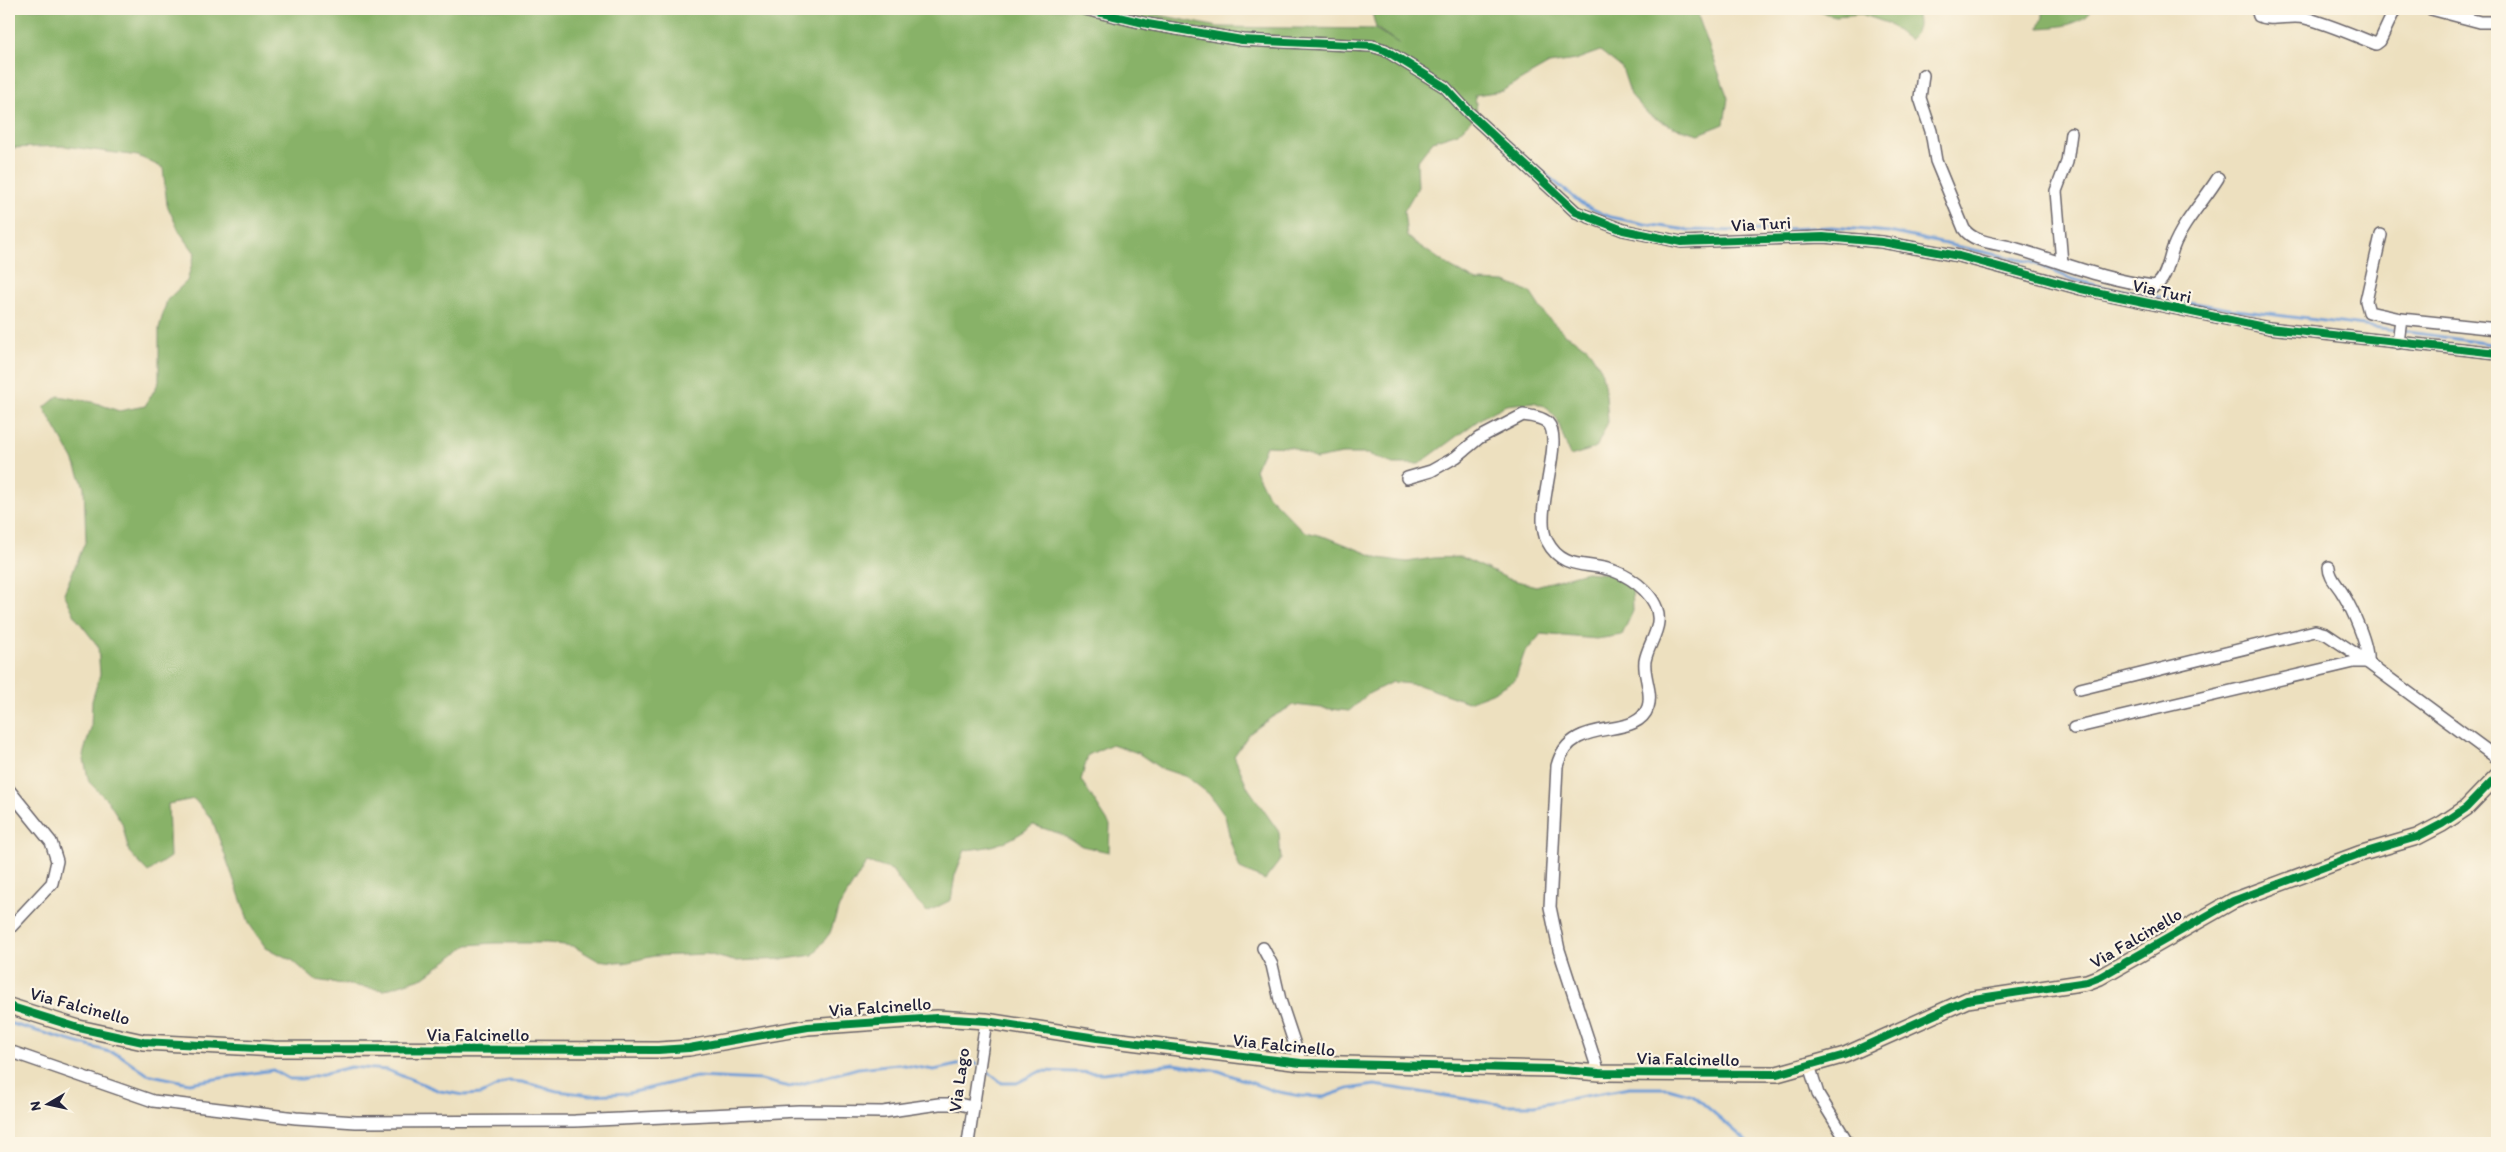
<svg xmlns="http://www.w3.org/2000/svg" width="2506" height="1152" viewBox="0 0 2506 1152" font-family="Itim,sans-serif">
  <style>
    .forest { fill: #88b268; stroke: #556a52 }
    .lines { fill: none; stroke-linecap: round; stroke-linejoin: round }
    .stream { stroke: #6e9cd6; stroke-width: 3 }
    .street-casing { stroke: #696469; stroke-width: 14 }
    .secondary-casing { stroke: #696469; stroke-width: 18 }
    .street { stroke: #fff; stroke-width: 11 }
    .secondary { stroke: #f7e8c3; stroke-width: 15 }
    .cycleway-casing { stroke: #fcf5e5; stroke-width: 11 }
    .cycleway { stroke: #00873e; stroke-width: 8 }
    .labels { text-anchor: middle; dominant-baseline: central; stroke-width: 4.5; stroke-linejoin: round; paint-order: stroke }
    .street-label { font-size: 18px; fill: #22223b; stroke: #fcf5e5 }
  </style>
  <rect width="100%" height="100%" fill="#fcf5e5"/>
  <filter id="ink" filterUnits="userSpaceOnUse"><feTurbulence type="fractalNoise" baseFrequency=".02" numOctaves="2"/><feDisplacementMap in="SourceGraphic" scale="10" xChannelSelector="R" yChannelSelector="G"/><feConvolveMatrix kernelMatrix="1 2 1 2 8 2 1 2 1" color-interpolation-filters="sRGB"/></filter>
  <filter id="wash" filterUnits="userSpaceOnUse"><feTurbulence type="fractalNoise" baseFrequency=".0096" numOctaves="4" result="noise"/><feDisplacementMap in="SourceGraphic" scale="20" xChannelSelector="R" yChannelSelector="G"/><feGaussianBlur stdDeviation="1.12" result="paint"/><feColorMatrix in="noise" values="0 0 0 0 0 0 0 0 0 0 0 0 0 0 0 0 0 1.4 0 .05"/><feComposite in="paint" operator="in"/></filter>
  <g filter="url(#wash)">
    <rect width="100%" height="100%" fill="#ede0bf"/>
    <!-- forest -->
    <g class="forest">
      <path d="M9 9H1132L1217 27 1375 29 1400 44 1376 28 1371 9H1700L1698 16 1728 98 1724 124 1699 134 1673 127 1649 115 1631 95 1622 68 1600 51 1575 60 1549 64 1502 91 1475 95 1477 114 1458 133 1433 141 1417 162 1418 187 1404 211 1407 237 1452 268 1477 281 1505 282 1530 292 1545 315 1565 334 1587 347 1601 369 1606 395 1608 422 1596 448 1570 456 1557 419 1546 407 1534 402 1506 405 1483 417 1419 464H1393L1368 454H1342L1316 459 1291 447 1266 446 1255 470 1267 494 1303 531 1329 538 1379 558 1407 562 1434 558 1461 557 1509 579 1536 586 1586 572 1612 574 1632 584 1633 611 1622 635 1597 639 1541 634 1524 654 1515 680 1492 693 1468 702 1419 685 1392 682 1368 694 1349 711 1294 705 1272 717 1249 734 1234 756 1248 788 1279 832 1281 859 1265 880 1240 869 1231 843 1225 816 1209 794 1187 777 1160 768 1138 753 1112 744 1088 755 1081 780 1110 825 1109 852 1082 846 1058 833 1033 825C1008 843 995 847 965 850L955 875 951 900 927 912 908 893 892 870 867 862 839 907 830 933 813 955 786 959 734 961 707 954 654 956 624 963 597 960 573 946 547 943H494L468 945 424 977 384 990 315 980 292 960 266 948 250 925 212 819 194 799 168 804 170 857 148 872 129 852 122 823 108 801 89 782 83 755 91 728 92 701 100 674 98 646 76 618 64 593 86 540 84 487 73 459 44 408 58 396 93 402 119 411 145 406 159 382V328L167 300 187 281 195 253 179 231 167 205 163 168 138 156 64 146 9 148Z"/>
      <path d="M1808 9H1915C1919 23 1921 30 1909 40L1887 23 1861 14 1835 16Z"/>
      <path d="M2043 9H2092C2081 26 2057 27 2039 28L2043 17Z"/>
    </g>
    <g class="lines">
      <!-- stream -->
      <g class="stream">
        <path d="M1482 117 1518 151"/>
        <path d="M1534 165 1582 204 1610 217 1645 224 1688 230 1740 231 1832 227 1889 232 2031 262 2072 279 2103 287 2229 309 2396 330"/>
        <path d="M2402 331 2497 345"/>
        <path d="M9 1023 120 1055 147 1074 189 1083 273 1070 289 1079H302L351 1067 387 1070 440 1091 464 1095 481 1094 508 1081 522 1082 557 1091 591 1095 629 1093 696 1077 761 1080 790 1087 858 1068 898 1064 934 1070 971 1062 977 1064"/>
        <path d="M982 1067 1002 1083H1017L1041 1071 1103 1073 1174 1064 1219 1071 1274 1091 1300 1096 1324 1097 1348 1089 1375 1085 1505 1105H1535L1629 1088H1668L1693 1095 1749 1143"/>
      </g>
    </g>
  </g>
  <g filter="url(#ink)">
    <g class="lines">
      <defs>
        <g id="street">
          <path d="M1085 9 1148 24 1242 40 1372 46 1385 50 1445 87 1468 112 1576 212 1623 230 1681 242 1823 237 1882 242 1959 256 2081 289 2269 328 2497 353"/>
          <path d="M2257 9 2259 16C2272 22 2291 14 2305 18 2329 24 2353 35 2376 44L2380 41 2395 9"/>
          <path d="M2431 9 2480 22H2497"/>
          <path d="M1923 75 1920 98 1931 131 1936 161 1964 229C1974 244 2000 243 2017 249 2064 263 2104 280 2154 286 2166 282 2169 259 2173 248 2183 222 2204 201 2218 178"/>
          <path d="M2381 235 2366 301 2369 312 2401 319 2497 329"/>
          <path d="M2062 263 2056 191 2067 162 2071 133"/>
          <path d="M2398 343 2401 319"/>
          <path d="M1407 478 1431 471 1456 457 1479 438 1523 415C1531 416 1542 417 1548 423 1565 441 1532 513 1547 541 1563 572 1590 561 1614 571 1633 578 1661 598 1658 622 1657 635 1647 648 1645 661 1643 676 1653 692 1648 707 1636 743 1571 712 1557 766L1550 907 1559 950 1599 1073"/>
          <path d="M2329 567C2329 578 2338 585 2343 594 2352 609 2369 645 2367 662"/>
          <path d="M2080 689 2315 631 2326 634 2356 654 2497 758"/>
          <path d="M2074 728 2354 662H2367"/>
          <path d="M9 790 51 842 57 861 52 883 9 929"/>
          <path d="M1263 948 1272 965 1280 1000 1301 1063"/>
          <path d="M9 1051 153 1101 296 1118 356 1122 575 1121 799 1111 883 1112 939 1104H959L972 1107"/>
          <path d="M1809 1065 1818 1094 1848 1143"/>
          <path d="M968 1143 986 1021"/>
        </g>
        <path id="secondary" d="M9 1006 79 1028 143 1042 274 1049 658 1050 689 1048 808 1027 937 1018 986 1021 1097 1038 1301 1063 1551 1069 1599 1073 1777 1074 1845 1055 1967 1000 2087 982 2100 977 2233 901 2359 854 2417 837 2442 824 2466 808 2497 776"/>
      </defs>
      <!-- street casing -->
      <use href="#street" class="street-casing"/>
      <!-- secondary casing -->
      <use href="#secondary" class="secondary-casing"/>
      <!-- street -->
      <use href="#street" class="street"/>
      <!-- secondary -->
      <use href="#secondary" class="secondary"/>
      <defs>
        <g id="cycleway">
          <path d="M1085 9 1148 24 1242 40 1372 46 1385 50 1445 87 1468 112 1576 212 1623 230 1681 242 1823 237 1882 242 1959 256 2081 289 2269 328 2497 353"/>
          <path d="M9 1006 79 1028 143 1042 274 1049 658 1050 689 1048 808 1027 937 1018 986 1021 1097 1038 1301 1063 1551 1069 1599 1073 1777 1074 1845 1055 1967 1000 2087 982 2100 977 2233 901 2359 854 2417 837 2442 824 2466 808 2497 776"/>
        </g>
      </defs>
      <!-- cycleway casing -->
      <use href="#cycleway" class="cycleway-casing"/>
      <!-- cycleway -->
      <use href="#cycleway" class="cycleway"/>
    </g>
  </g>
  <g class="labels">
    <!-- street labels -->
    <g class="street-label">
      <text transform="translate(1761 224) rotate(-3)">Via Turi</text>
      <text transform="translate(2162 291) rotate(12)">Via Turi</text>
      <text transform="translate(2136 938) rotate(-30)">Via Falcinello</text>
      <text transform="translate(80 1006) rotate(15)">Via Falcinello</text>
      <text transform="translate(880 1007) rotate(-4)">Via Falcinello</text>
      <text x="478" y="1035">Via Falcinello</text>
      <text transform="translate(1284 1045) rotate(6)">Via Falcinello</text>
      <text transform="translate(1688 1059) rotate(1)">Via Falcinello</text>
      <text transform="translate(959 1080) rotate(-82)">Via Lago</text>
    </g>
  </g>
  <!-- margin -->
  <rect width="2506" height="1152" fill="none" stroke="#fcf5e5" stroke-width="30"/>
  <!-- north arrow -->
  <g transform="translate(48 1104) rotate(261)" stroke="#fcf5e5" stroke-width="4" paint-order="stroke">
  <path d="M0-4L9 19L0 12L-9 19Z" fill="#22223b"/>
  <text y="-8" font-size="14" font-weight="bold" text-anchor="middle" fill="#22223b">N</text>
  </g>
</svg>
